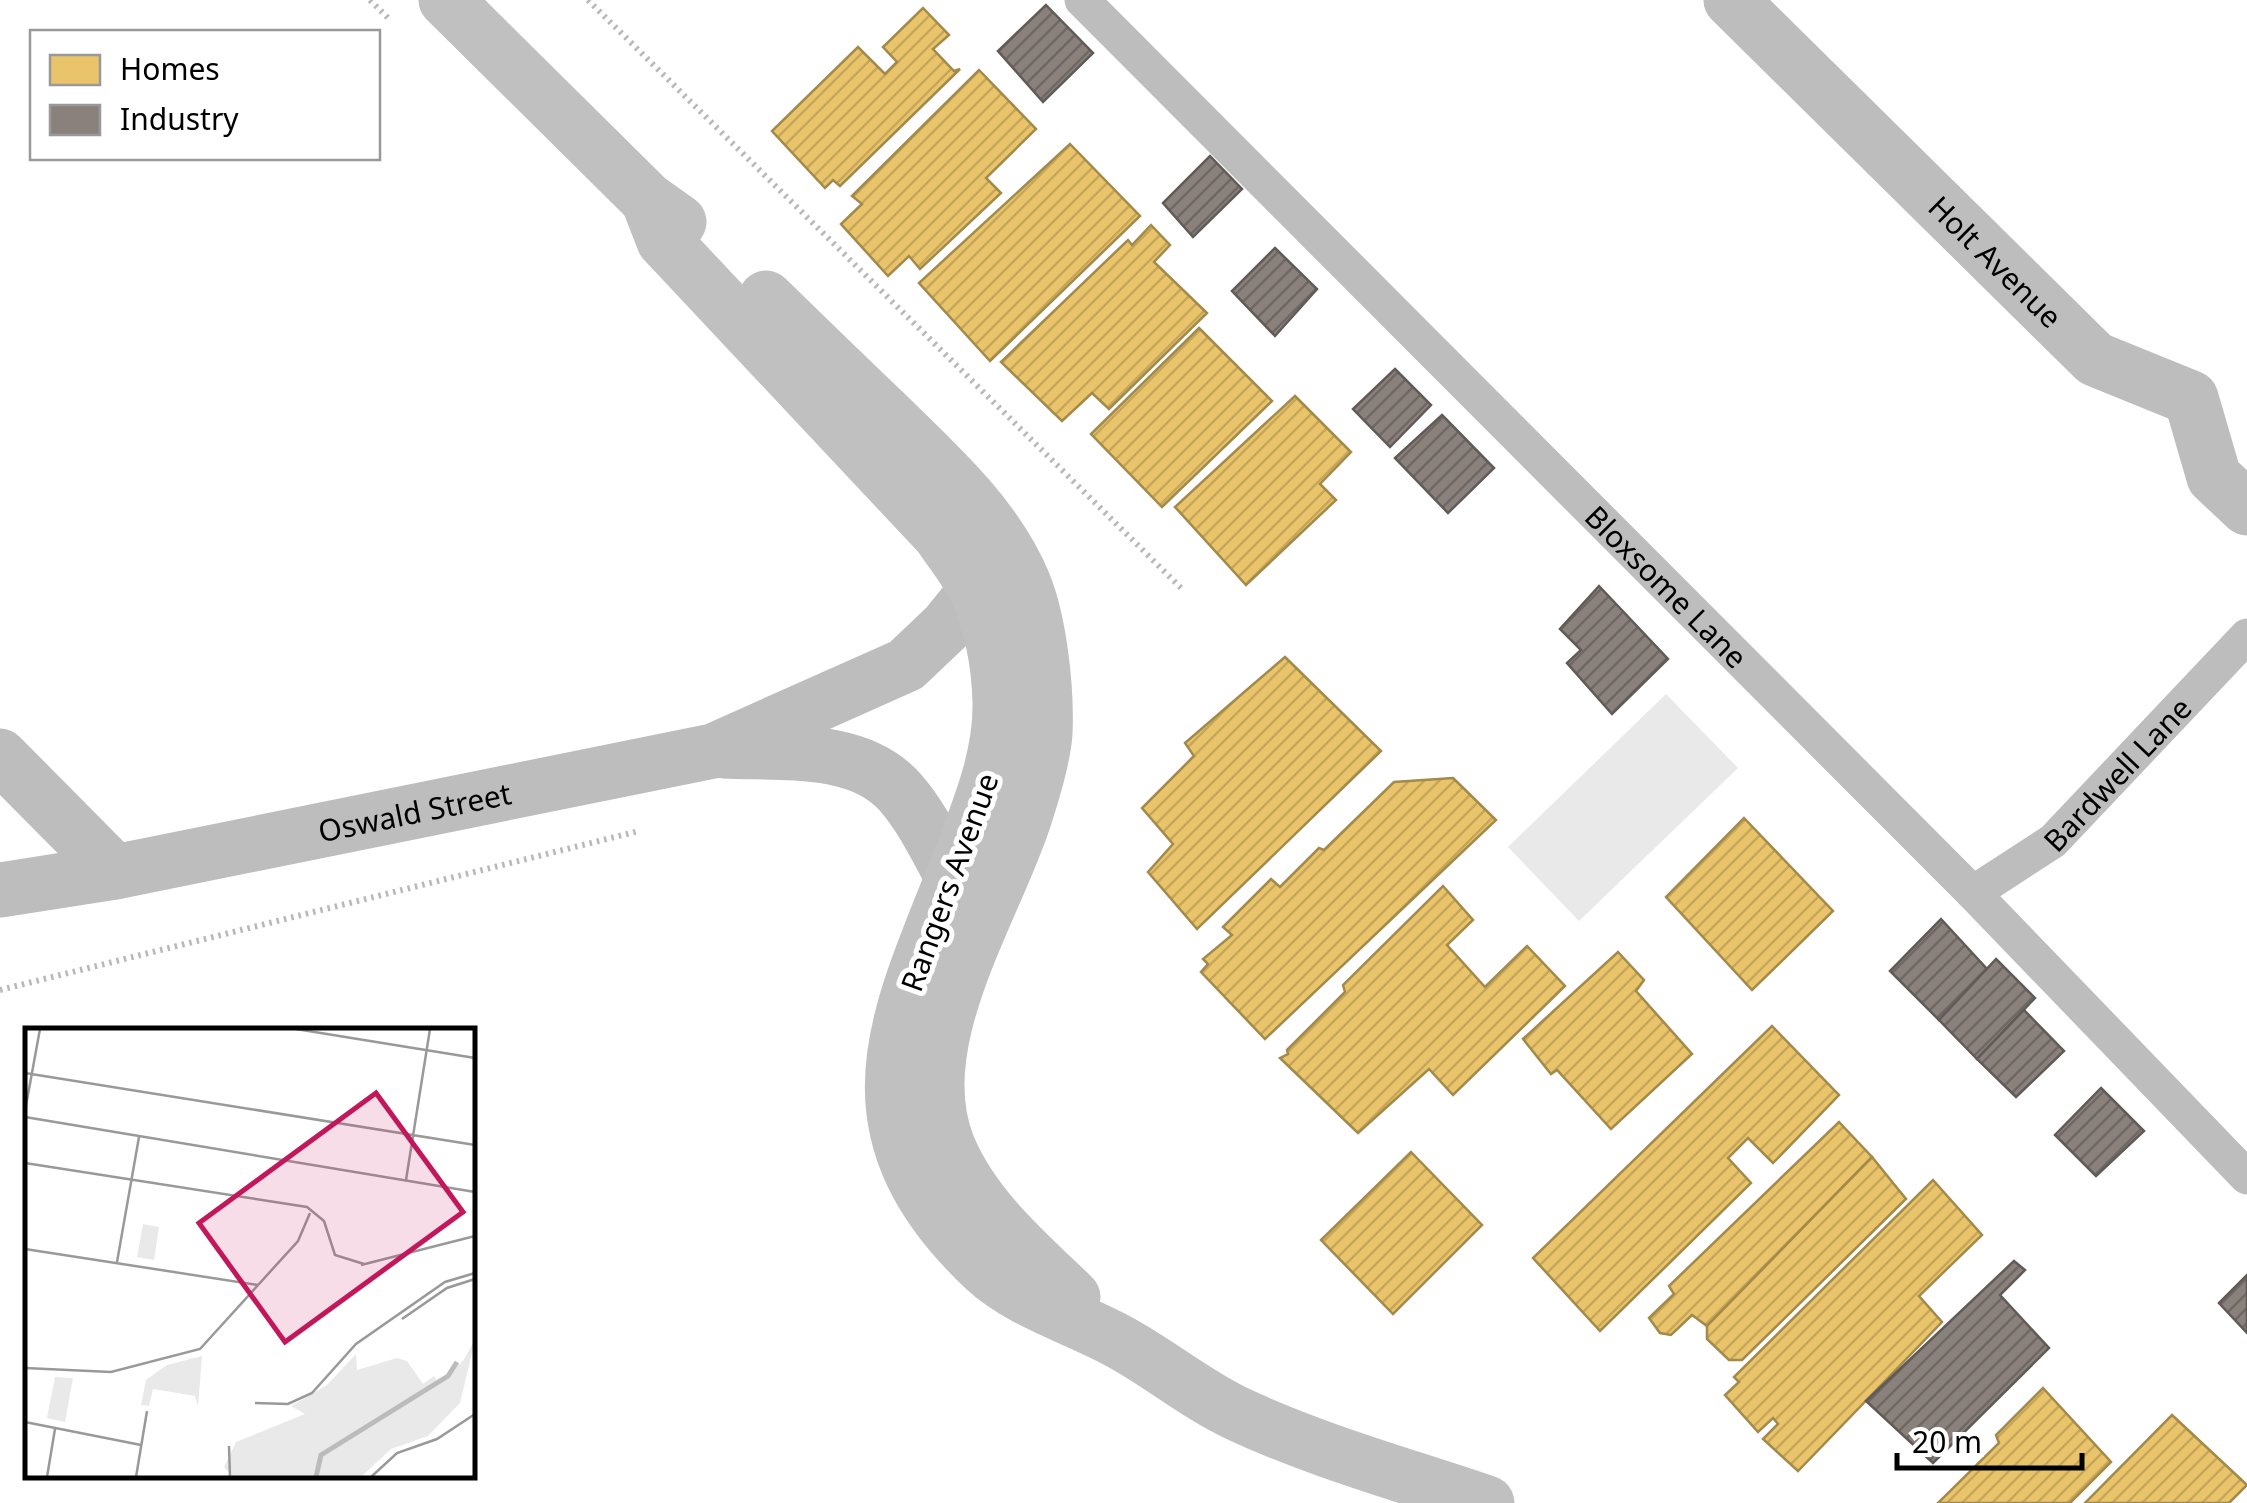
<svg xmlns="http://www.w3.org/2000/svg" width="2247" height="1503" viewBox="0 0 2247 1503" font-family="'Noto Sans',sans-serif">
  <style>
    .green { fill: #e9e9e9 }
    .homes { fill: url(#homes-hatch); stroke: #a3894a; stroke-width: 2.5 }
    .industry { fill: url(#industry-hatch); stroke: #615a57; stroke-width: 2.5 }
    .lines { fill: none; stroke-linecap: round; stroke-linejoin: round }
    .path { stroke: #b8b8b8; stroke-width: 6; stroke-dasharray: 2.5 5; stroke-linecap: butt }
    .lane { stroke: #bdbdbd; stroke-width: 35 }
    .street { stroke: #bdbdbd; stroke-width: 55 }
    .secondary { stroke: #c0c0c0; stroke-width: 55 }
    .labels { text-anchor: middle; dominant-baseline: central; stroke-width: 10; stroke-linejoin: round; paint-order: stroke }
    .street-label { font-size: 30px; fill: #000; stroke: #fff }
    .inset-river { fill: none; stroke: #bbb; stroke-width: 5 }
    .inset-road { fill: none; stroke: #999; stroke-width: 2.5 }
    .view { fill: #c2185b; fill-opacity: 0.15; stroke: #c2185b; stroke-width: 5 }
    .inset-edge { fill: none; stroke: #000; stroke-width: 5 }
  </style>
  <defs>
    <pattern id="homes-hatch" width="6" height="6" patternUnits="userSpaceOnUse" patternTransform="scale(2.5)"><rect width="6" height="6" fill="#e9c46a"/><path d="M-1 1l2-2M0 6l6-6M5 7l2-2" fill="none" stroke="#c6a75a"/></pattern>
    <pattern id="industry-hatch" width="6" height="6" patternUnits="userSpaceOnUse" patternTransform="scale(2.5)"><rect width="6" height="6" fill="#8a817c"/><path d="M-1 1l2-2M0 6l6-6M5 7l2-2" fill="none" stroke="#6e6763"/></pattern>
  </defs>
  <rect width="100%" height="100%" fill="#fff"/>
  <!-- green -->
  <path class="green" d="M1666 694 1738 768 1579 921 1508 847Z"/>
  <!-- homes -->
  <g class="homes">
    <path d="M923 8 949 35 933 49 954 71 960 69 840 186 833 180 825 188 772 131 858 47 885 74 897 62 883 47Z"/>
    <path d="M979 70 1036 129 986 178 1001 193 920 269 909 256 888 276 841 224 862 204 852 196Z"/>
    <path d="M1070 144 1140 216 990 361 919 283Z"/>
    <path d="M1151 225 1170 245 1154 262 1207 313 1109 409 1092 393 1062 421 1001 362 1128 240 1132 245Z"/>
    <path d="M1199 328 1272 401 1162 507 1091 434Z"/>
    <path d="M1295 396 1351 452 1320 484 1336 500 1246 585 1175 507Z"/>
    <path d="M1285 657 1381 751 1197 929 1148 872 1173 844 1142 808 1194 756 1185 743Z"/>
    <path d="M1453 778 1496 820 1265 1039 1201 972 1208 964 1203 959 1232 935 1223 927 1271 879 1280 887 1319 848 1324 850 1394 782Z"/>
    <path d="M1744 818 1833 911 1752 990 1666 897Z"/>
    <path d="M1443 886 1473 920 1447 945 1485 987 1527 946 1565 986 1453 1095 1429 1069 1358 1133 1280 1058 1288 1054 1287 1050 1345 992 1343 985Z"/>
    <path d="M1618 952 1644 980 1636 991 1692 1054 1611 1129 1557 1070 1551 1074 1523 1039Z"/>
    <path d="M1772 1026 1839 1095 1773 1163 1748 1138 1728 1158 1751 1183 1600 1331 1533 1258Z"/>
    <path d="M1839 1122 1872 1157 1707 1326 1692 1315 1671 1335 1660 1333 1649 1318 1674 1294 1669 1286Z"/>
    <path d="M1411 1152 1482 1225 1393 1314 1321 1240Z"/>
    <path d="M1872 1157 1906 1199 1742 1360H1729L1707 1339V1326Z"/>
    <path d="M1933 1180 1982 1235 1919 1296 1942 1322 1798 1471 1763 1439 1778 1424 1773 1418 1758 1432 1725 1395 1739 1382 1734 1377Z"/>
    <path d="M2043 1388 2111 1462 2070 1503H1938L1999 1443 1996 1435Z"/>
    <path d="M2172 1415 2247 1485 2229 1503H2085Z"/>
  </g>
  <!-- industry -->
  <g class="industry">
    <path d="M1046 5 1093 53 1043 102 998 51Z"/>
    <path d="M1210 156 1242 189 1193 237 1163 203Z"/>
    <path d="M1275 248 1317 289 1275 336 1232 291Z"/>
    <path d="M1395 369 1431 405 1390 447 1353 409Z"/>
    <path d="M1442 415 1494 468 1448 513 1395 458Z"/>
    <path d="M1599 586 1668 659 1612 714 1567 663 1581 650 1560 629Z"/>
    <path d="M1941 919 1987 969 1939 1020 1890 971Z"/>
    <path d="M1996 959 2035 998 1977 1059 1939 1020Z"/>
    <path d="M2024 1010 2064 1051 2016 1097 1977 1059Z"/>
    <path d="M2101 1088 2144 1131 2096 1176 2055 1135Z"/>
    <path d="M2014 1261 2025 1270 2000 1295 2049 1348 1933 1463 1866 1401Z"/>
    <path d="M2247 1275V1333L2219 1303Z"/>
  </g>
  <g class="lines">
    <!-- path -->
    <g class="path">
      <path d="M370 0 390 20"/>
      <path d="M588 0 1182 589"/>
      <path d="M0 990 639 831"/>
    </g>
    <!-- lane -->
    <g class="lane">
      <path id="s1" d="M1082 0 1973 893 2247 1177"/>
      <path id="s2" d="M1973 893 2053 841 2247 636"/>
    </g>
    <!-- street -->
    <g class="street">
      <path id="s3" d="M1731 0 2095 359 2191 398 2214 477 2247 508"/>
      <path d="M724 751C782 754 858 745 900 792 922 817 937 849 953 878"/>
      <path d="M0 756 115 872"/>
      <path id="s4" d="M0 890 115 872 713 751 906 665 946 627 976 590"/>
    </g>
    <!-- secondary -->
    <g class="secondary">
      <path d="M446 0 648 200 679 222"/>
      <path d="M648 200 664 241 940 535C952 553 968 572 977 592 992 626 999 666 1000 702 1001 751 984 796 967 841 904 1007 829 1121 984 1268 1019 1301 1073 1317 1116 1340 1158 1362 1195 1394 1238 1414 1317 1451 1405 1475 1487 1503"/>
      <path d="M766 298C806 337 846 376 886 414 937 464 996 516 1024 584 1040 624 1047 691 1045 734 1043 758 1031 798 1023 822 990 919 907 1044 948 1146 973 1207 1027 1253 1073 1297"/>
    </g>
  </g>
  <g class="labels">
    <!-- street labels -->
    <g class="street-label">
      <text stroke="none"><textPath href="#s3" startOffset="372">Holt Avenue</textPath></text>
      <text stroke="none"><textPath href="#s1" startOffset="828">Bloxsome Lane</textPath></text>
      <text stroke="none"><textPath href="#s2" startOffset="188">Bardwell Lane</textPath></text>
      <text stroke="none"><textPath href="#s4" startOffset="422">Oswald Street</textPath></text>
      <text transform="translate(949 882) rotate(-70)">Rangers Avenue</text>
    </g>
  </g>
  <!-- overview -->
  <g transform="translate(25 1028)">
    <rect width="450" height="450" fill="#fff"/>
    <path d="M177 328 173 378 170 368 128 361 124 378 116 377 121 352 142 337Z" fill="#e9e9e9"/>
    <path d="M118 196 134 199 129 232 112 229ZM450 312 435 375 403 408 366 421 336 449H208L199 439 211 414 280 386 266 378 302 357 331 326 332 342 372 330 382 333 398 356 409 348 413 355 438 333ZM30 349 48 350 40 394 22 390Z" fill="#e9e9e9"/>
    <path class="inset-river" d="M291 449 296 427 423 348 432 334"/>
    <path class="inset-road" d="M271 1 450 30M0 45 450 117M0 83 15 1M0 89 450 164M0 135 282 179 299 193 310 227 339 236M381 152 405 1M0 221 233 257M92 234 114 109M336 237 450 208M377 291 422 260 450 251M0 340 86 344 175 321 273 213 285 185M230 375 263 376 287 365 331 316 420 254 450 245M0 394 116 417M204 418 205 449M22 449 30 401M111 449 122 383M346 449 372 425 412 411 450 386"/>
    <path class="view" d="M351 65 438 184 260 314 174 195Z"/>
    <rect width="450" height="450" class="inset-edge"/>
  </g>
  <!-- legend -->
  <rect x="30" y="30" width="350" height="130" fill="#ffffff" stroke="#999999" stroke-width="2.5"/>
  <rect x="50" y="55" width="50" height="30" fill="#e9c46a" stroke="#999999" stroke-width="2.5"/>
  <text x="120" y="80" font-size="30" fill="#000000">Homes</text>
  <rect x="50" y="105" width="50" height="30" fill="#8a817c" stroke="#999999" stroke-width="2.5"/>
  <text x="120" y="130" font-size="30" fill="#000000">Industry</text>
  <!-- scale -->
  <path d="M1897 1453v15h185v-15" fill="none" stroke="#000000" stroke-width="5"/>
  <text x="1912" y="1453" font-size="30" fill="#000000" stroke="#ffffff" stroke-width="8" paint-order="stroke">20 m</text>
</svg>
